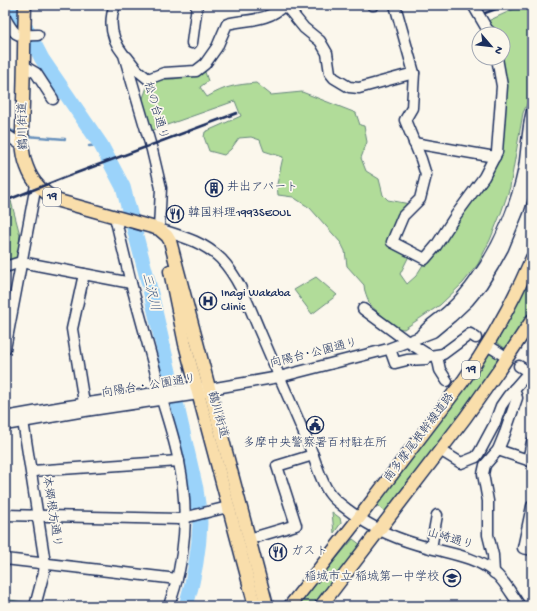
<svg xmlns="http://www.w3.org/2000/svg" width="537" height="611" viewBox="0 0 537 611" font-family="'Gochi Hand','Klee One',sans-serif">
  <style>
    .green { fill: #b1dc99; stroke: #66867c }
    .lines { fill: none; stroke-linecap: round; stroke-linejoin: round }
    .stream { stroke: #6891bc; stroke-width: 2.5 }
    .river { stroke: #9bd3fa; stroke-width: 15 }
    .minor-casing { stroke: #1b2f5e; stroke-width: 13 }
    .major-casing { stroke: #1b2f5e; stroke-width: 15 }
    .minor { stroke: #fbf7ec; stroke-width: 10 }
    .major { stroke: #f9deab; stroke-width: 12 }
    .rail { stroke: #1b2f5e; stroke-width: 2.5 }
    .labels { text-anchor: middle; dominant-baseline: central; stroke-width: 3.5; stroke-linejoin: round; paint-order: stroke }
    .shield { fill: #fbf7ec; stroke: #5e6b89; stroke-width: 1 }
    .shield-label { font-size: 11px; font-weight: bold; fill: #1b2f5e }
    .street-label { font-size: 12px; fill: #1b2f5e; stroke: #fbf7ec }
    .poi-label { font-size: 12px; fill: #1b2f5e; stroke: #fbf7ec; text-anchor: start }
    .water-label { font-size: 13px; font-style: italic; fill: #3b5885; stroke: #fbf7ec }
  </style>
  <rect width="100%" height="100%" fill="#fbf7ec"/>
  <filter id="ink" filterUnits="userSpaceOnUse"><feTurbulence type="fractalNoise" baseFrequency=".025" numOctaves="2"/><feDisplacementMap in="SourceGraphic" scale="8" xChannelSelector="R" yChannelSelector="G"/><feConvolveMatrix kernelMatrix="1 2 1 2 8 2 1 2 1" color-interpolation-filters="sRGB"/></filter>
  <g filter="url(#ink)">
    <!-- green -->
    <g class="green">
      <path d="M523 5H532V92L523 113 510 187 501 213 490 240 478 264 463 283 440 305 404 329 396 328 369 304C368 297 364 292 364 285L347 266 345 251 341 243 310 208 293 197 278 195 277 184 283 157 264 151 260 140 251 137 239 138 231 149 224 155 209 151 204 137 205 132 241 116 235 101 150 131 142 101 147 87 157 79H174L205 72 208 81 200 87 207 97C226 86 235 85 256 83L271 95 302 92 356 113 360 125 364 126 367 142 361 158 366 171 379 179 383 195 388 200 410 204 388 242 410 254 400 274 407 284 416 276 424 263 501 155V58H503V34H496L488 21Z"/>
      <path d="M11 201 20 235 18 258 5 261V204Z"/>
      <path d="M532 269V311L508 350 494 341Z"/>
      <path d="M316 277 337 295 312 314 294 290Z"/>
      <path d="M488 352 501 360 440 444 408 481 385 512 375 504Z"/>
      <path d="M332 512 340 518 341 523 334 533Z"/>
      <path d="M353 539 361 545 338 576 324 590 312 606H296Z"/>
      <path d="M5 599 28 603 27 606H5Z"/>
    </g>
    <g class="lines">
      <!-- stream -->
      <g class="stream">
        <path d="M5 128 19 134"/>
        <path d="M26 136 65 139"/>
        <path d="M89 146 101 145"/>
      </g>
      <!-- river -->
      <path class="river" d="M14 5 42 59 101 145 123 187 149 285 196 489C197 500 200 512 200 523 199 551 194 579 186 606"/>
      <defs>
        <g id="minor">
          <path d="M115 5C108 23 112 40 124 55L152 150 161 188 159 229C181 236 204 242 221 259 240 279 250 309 261 334 277 371 293 408 309 445 315 459 321 483 330 494 335 501 342 505 348 510 374 530 399 540 430 548 452 554 475 557 494 572 505 581 512 595 520 606"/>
          <path d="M372 5H374"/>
          <path d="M395 5 414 73 412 108 405 120 421 159 426 175 420 199 403 216 392 242 425 259 436 246 456 215 484 177 497 152 502 86 497 58"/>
          <path d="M473 5 487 29 492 34"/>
          <path d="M5 18C17 39 16 35 38 35"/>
          <path d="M192 43 197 5"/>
          <path d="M127 57 137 70 148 79 164 73 196 71 205 64 217 47 227 24C247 19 268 22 284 5L291 12 304 28 320 41 327 53 330 73 334 78 349 87 359 88 414 73"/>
          <path d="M24 66 36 73 53 99"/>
          <path d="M5 134 23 146"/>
          <path d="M414 143 495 157"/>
          <path d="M115 217 131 283 161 392"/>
          <path d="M5 267 21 262 131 283"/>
          <path d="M84 274 72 329 85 409"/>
          <path d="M363 309 408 342 430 356 443 354 470 334 476 338"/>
          <path d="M421 335C429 324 438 320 448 311 459 301 468 291 476 279 499 247 516 207 524 168 527 149 527 130 532 111"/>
          <path d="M492 348 503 355"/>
          <path d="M5 349 36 185"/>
          <path d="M390 349 395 363 407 360 426 359 427 354"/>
          <path d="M437 356 440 370 447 381"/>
          <path d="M519 366 529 372H532"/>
          <path d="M162 400C168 420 175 441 179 462 189 512 186 557 169 606"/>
          <path d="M5 417 62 407 161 392 197 387 210 389 279 377 388 349 433 332 451 317 468 301 482 284 493 266 503 248 519 209 526 188 532 160"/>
          <path d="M23 421 45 563 44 572 35 606"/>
          <path d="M5 425 85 411 199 394 205 392"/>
          <path d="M532 442 528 460 532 462"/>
          <path d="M440 450 461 463 476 457 479 453 494 425 501 406 508 396 529 372"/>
          <path d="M498 450 528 460"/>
          <path d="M32 471 179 461"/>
          <path d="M532 506 523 548 532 550"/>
          <path d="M5 515 179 519 228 507"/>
          <path d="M249 539 296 525 277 466 313 455"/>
          <path d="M431 548 437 515"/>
          <path d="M5 559 177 579"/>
          <path d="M494 573 493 555 488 535V501L483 474 485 465 498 450 505 433 517 398 514 389"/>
        </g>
        <g id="major">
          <path d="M25 5C24 37 24 68 23 100 23 121 19 147 27 167 33 184 44 193 59 201L159 229 167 236 170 241 267 606"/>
          <path d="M170 271 185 344 255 606"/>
          <path d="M290 606 359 518 463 381C491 342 513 302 532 258"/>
          <path d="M321 606 465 418 499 370 532 320"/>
        </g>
      </defs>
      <!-- minor casing -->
      <use href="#minor" class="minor-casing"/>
      <!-- major casing -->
      <use href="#major" class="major-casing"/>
      <!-- minor -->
      <use href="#minor" class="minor"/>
      <!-- major -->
      <use href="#major" class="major"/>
      <!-- rail -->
      <g class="rail">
        <path d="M485 13 507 5"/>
        <path d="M5 201 63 178 237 113"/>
      </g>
    </g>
  </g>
  <!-- icons -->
  <defs>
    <symbol id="building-ring" viewBox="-11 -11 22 22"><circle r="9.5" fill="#fbf7ec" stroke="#1b2f5e" stroke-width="1.5"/><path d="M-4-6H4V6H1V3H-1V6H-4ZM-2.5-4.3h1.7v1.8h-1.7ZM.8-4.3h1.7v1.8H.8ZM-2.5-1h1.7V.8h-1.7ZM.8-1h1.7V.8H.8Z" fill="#1b2f5e"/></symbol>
    <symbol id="restaurant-ring" viewBox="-11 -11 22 22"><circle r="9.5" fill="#fbf7ec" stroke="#1b2f5e" stroke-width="1.5"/><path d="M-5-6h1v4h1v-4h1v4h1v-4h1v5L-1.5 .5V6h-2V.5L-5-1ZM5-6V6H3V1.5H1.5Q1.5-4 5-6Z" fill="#1b2f5e"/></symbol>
    <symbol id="hospital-ring" viewBox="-11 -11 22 22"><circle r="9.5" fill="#fbf7ec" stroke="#1b2f5e" stroke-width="1.5"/><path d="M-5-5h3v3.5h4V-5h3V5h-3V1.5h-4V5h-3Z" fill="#1b2f5e"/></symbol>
    <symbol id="civic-ring" viewBox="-11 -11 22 22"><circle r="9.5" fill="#fbf7ec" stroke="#1b2f5e" stroke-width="1.5"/><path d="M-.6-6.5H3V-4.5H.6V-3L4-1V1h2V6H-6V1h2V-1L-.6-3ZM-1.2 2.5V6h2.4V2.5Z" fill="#1b2f5e"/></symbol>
    <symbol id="school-ring" viewBox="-11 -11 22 22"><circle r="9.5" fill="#fbf7ec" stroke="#1b2f5e" stroke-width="1.5"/><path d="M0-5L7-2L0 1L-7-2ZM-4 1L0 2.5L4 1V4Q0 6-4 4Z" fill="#1b2f5e"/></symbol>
  </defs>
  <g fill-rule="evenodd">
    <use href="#building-ring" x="204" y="178" width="20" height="20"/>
    <use href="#restaurant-ring" x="165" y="204" width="20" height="20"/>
    <use href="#hospital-ring" x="198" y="291" width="20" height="20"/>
    <use href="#civic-ring" x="305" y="415" width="20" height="20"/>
    <use href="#restaurant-ring" x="268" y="542" width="20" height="20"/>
    <use href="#school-ring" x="442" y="568" width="20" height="20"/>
  </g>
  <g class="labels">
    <!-- shield labels -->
    <g class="shield">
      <rect x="43" y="188" width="18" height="18" rx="3"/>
      <rect x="462" y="361" width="18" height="18" rx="3"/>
    </g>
    <g class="shield-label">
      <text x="52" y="197">19</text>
      <text x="471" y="370">19</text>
    </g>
    <!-- street labels -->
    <g class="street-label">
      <text transform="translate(155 111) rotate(74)">松の台通り</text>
      <text transform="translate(24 126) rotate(-91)">鶴川街道</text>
      <text transform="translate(314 354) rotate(-14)">向陽台･公園通り</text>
      <text transform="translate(149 387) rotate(-9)">向陽台・公園通り</text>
      <text transform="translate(217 415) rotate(75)">鶴川街道</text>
      <text transform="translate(420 438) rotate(-53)">南多摩尾根幹線道路</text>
      <text transform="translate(51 512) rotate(81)">本郷根方通り</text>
      <text transform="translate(450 540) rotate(16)">山崎通り</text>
    </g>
    <!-- poi labels -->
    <g class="poi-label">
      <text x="227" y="188">井出アパート</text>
      <text x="188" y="214">韓国料理1993SEOUL</text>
      <text x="221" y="294">Inagi Wakaba<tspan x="221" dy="14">Clinic</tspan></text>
      <text x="315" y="444" text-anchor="middle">多摩中央警察署百村駐在所</text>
      <text x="291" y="552">ガスト</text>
      <text x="439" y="578" text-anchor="end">稲城市立 稲城第一中学校</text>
    </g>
    <!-- water labels -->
    <g class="water-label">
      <text transform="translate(150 292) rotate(76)">三沢川</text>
    </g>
  </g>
  <!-- margin -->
  <rect width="537" height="611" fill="none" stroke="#fbf7ec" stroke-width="20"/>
  <rect x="10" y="10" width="517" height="591" fill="none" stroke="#1b2f5e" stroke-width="1.5" filter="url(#ink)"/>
  <!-- north arrow -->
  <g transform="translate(491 46) rotate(118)"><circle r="19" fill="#fbf7ec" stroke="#a1a7b3"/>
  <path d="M0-3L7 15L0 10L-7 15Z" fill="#1b2f5e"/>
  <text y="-6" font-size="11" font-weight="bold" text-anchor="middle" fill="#1b2f5e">N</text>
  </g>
</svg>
